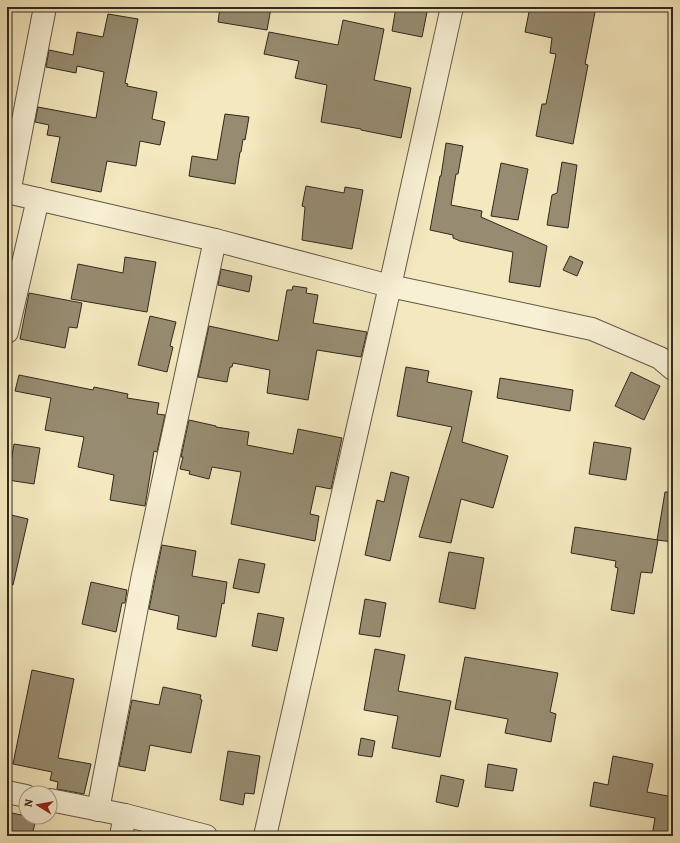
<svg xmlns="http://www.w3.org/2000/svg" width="680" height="843" viewBox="0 0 680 843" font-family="Alegreya,serif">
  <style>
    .building { fill: #978c71; stroke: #32281e }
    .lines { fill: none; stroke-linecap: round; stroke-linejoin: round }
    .minor-casing { stroke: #625846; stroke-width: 24 }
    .minor { stroke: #f8f0d5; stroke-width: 22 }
  </style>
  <rect width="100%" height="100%" fill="#f4e8be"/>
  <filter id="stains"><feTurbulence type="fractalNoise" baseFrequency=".005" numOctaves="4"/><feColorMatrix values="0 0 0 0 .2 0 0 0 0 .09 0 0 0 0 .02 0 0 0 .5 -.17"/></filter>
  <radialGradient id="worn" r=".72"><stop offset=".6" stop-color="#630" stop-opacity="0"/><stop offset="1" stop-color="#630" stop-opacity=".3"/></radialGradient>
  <!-- building -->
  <g class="building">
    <path d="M220 7 271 8 267 30 218 22Z"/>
    <path d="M396 7H428L422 37 392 31Z"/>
    <path d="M530 7H596L585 64 588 65 573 144 536 136 542 104H546L556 54 550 53 552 38 525 32Z"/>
    <path d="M108 14 138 19 125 83 128 84 127 86 157 92 152 119 165 122 160 145 140 141 136 166 107 161 101 192 51 182 60 137 47 135 49 125 35 122 38 107 96 118 104 72 77 66 76 73 46 67 49 50 73 55 77 32 103 37Z"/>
    <path d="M343 20 384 29 374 80 411 88 401 138 361 130V129L321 122 327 85 295 78 299 61 264 54 269 32 338 45Z"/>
    <path d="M225 114 249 117 245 140 243 139 241 152H240L235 184 189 176 192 156 217 160Z"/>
    <path d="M446 143 463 146 458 174H456L451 205 482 211 481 217 547 246 540 287 509 282 513 252 460 241 453 238V235L430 230 440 176H441Z"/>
    <path d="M562 162 577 165 568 228 547 225 552 195 557 193Z"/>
    <path d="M501 163 528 169 518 220 491 216Z"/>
    <path d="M306 186 344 193 345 187 363 190 352 249 302 240 305 207 302 206Z"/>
    <path d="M570 256 583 262 577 276 563 270Z"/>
    <path d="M125 257 156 262 147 312 71 299 78 264 123 273Z"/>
    <path d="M221 269 252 276 249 292 218 285Z"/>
    <path d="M293 286 307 288 306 293 318 295 313 323 367 332 361 357 317 350 308 400 267 393 270 370 233 363 232 367H230L227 382 198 377 209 326 278 341 287 290H292Z"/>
    <path d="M29 293 82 303 77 328 69 327 65 348 20 339Z"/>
    <path d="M150 316 176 322 170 346 173 347 167 372 138 365Z"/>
    <path d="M406 367 429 371 427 382 472 391 462 442 508 456 493 508 461 499 451 543 419 537 452 427 397 416Z"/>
    <path d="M631 372 660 386 644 420 615 406Z"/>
    <path d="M19 375 93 390 94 387 128 394 127 398 159 403 157 414 165 415 157 452 154 451 145 506 110 500 114 475 78 467 84 437 45 430 51 398 15 391Z"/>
    <path d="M500 378 573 390 570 411 497 398Z"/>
    <path d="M189 420 216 426V427L249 432 247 445 293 454 298 429 342 438 331 489 316 486 310 514 319 516 315 541 231 524 241 472 212 467 209 479 189 474 190 471 180 469 183 457H181Z"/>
    <path d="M594 442 631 448 626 480 589 474Z"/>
    <path d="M14 444 40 448 34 484 8 480Z"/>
    <path d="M391 472 409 477 390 561 365 555 377 500 384 502Z"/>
    <path d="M665 492H673V542L657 540Z"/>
    <path d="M7 514 28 519 13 585H7Z"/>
    <path d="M575 527 658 540 652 573 641 572 634 614 611 610 618 568 615 567 616 561 571 553Z"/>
    <path d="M162 545 196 551 192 576 227 582 224 604 222 603 216 637 177 629 179 616 149 609Z"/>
    <path d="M449 552 484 558 475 609 439 602Z"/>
    <path d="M239 559 265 564 259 593 233 588Z"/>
    <path d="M91 582 127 590 125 603H122L116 632 82 624Z"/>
    <path d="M365 599 386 603 380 637 359 634Z"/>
    <path d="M258 613 284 618 277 651 252 646Z"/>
    <path d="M375 649 405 655 398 691 451 701 440 757 392 748 398 716 364 710Z"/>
    <path d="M465 657 558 673 550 712 556 714 551 742 505 733 508 719 455 709Z"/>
    <path d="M32 670 74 679 58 758 91 764 84 794 57 789 58 782 50 780 52 772 13 764Z"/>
    <path d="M163 687 201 695 200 699 202 700 191 753 150 745 145 771 119 766 132 700 159 705Z"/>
    <path d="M361 738 375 741 372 757 358 755Z"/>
    <path d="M228 751 260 756 254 794 245 793 243 805 220 800Z"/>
    <path d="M613 756 653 764 647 792 673 797V836H652L655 818 590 806 594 782 608 785Z"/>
    <path d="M488 764 517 769 513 791 485 787Z"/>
    <path d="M441 775 464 780 458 807 436 802Z"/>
    <path d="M7 812 36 818 32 836 7 832Z"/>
  </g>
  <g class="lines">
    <defs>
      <g id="minor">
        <path d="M7 192 215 240 390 286 592 329 660 358 673 369"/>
        <path d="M9 193 45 7"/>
        <path d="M7 332 38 199"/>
        <path d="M7 792 26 796"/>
        <path d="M50 800 125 815 206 836"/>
        <path d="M98 810 143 575 215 240"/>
        <path d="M121 836 125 815"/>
        <path d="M265 836 390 286 452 7"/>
      </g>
    </defs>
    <!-- minor casing -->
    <use href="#minor" class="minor-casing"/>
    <!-- minor -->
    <use href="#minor" class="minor"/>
  </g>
  <!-- margin -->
  <rect width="680" height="843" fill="none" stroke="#f4e8be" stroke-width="24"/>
  <rect x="8" y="8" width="664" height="827" fill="none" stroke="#32281e" stroke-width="2"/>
  <rect x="12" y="12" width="656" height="819" fill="none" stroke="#32281e"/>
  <!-- north arrow -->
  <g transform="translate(38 805) rotate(281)"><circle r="19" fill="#f8f0d5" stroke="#a9a08c"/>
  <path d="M0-3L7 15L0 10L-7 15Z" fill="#8f2418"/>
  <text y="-6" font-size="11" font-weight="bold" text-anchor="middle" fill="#32281e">N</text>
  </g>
  <rect width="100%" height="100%" filter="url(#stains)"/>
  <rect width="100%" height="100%" fill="url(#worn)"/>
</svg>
